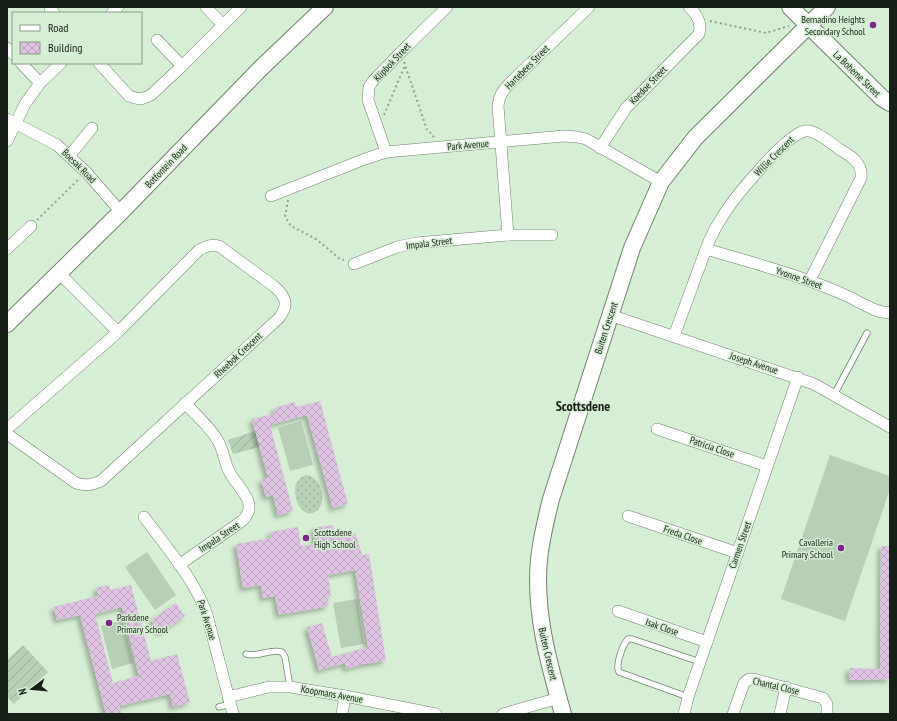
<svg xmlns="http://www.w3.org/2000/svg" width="897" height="721" viewBox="0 0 897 721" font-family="'PT Sans Narrow',sans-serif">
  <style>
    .grass { fill: url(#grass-dots) }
    .garden { fill: url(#garden-furrows) }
    .pitch { fill: #b7cfb5 }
    .building { fill: url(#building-cross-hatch); fill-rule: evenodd; filter: url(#shadow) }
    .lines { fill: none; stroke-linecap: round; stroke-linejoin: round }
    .lane-casing { stroke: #6e856c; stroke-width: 7 }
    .street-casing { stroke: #6e856c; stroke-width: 12 }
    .secondary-casing { stroke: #6e856c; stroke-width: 18 }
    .path { stroke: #90a38e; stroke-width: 2; stroke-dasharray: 2 3; stroke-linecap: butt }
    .lane { stroke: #fff; stroke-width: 5.5 }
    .street { stroke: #fff; stroke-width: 11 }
    .secondary { stroke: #fff; stroke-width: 16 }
    .poi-dot { fill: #822490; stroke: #d6eed3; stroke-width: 1.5 }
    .labels { text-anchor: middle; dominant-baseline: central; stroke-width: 3; stroke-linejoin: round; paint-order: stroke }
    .poi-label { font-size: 10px; fill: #172016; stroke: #d6eed3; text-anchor: end }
    .street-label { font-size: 10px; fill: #172016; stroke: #d6eed3 }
    .district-label { font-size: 14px; font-weight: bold; fill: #172016; stroke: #d6eed3 }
  </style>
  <defs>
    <pattern id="grass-dots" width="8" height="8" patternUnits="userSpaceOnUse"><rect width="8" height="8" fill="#b7cfb5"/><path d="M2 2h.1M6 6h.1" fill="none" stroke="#9db19b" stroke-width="1.8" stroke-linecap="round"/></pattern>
    <pattern id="garden-furrows" width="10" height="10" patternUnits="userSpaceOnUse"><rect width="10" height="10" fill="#b7cfb5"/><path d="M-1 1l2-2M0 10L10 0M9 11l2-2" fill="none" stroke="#9db19b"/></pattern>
    <pattern id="building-cross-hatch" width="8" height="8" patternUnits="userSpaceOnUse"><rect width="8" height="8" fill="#dec4e2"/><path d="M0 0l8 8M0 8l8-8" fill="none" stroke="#bea8c1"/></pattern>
    <filter id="shadow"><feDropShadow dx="-3.5" dy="3.5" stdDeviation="2" flood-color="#0004"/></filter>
  </defs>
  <rect width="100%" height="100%" fill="#d6eed3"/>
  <!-- grass -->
  <path class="grass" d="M306 475C318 476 324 491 322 502 321 506 319 510 315 512 299 522 284 481 306 475Z"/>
  <!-- garden -->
  <g class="garden">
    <path d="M255 431 260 447 233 454 228 440Z"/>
    <path d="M23 645 48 672 14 704 7 697V660Z"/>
  </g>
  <!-- pitch -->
  <g class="pitch">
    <path d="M301 421 313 465 290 471 278 428Z"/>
    <path d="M830 455 890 476V489L845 621 781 599Z"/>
    <path d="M147 552 176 595 155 610 125 567Z"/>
    <path d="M357 599 364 644 341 648 333 603Z"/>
    <path d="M122 620 133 663 112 669 101 626Z"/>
  </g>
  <!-- building -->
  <g class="building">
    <path d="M320 401 348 504 333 508 307 415 270 425 293 511 278 515 273 495 266 497 261 479 268 478 252 419 273 414V412H275L274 408 295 402 296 406 298 407Z"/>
    <path d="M333 525 336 537 356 534 362 555 369 554 386 661 363 664 346 669 345 663 319 670 307 627 322 623 332 657 368 647 355 570 328 575 331 596 327 597 329 606 279 615 275 596 263 598 261 585 243 588 236 544 271 538 270 532 298 527 301 546 316 544 313 528Z"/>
    <path d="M881 546H890V679L849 680V668L880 669Z"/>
    <path d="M109 585 110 590 131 585 151 661 177 654 190 702 173 707 170 694 119 706 121 714H106L80 615 57 620 54 607 98 596 96 588ZM122 607 139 676 113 683 95 614Z"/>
    <path d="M176 603 185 616 160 633 151 620Z"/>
  </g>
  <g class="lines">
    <defs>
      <g id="lane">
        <path d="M834 395 867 333"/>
        <path d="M246 654C258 658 270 648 282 652L285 657 290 687"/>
        <path d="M688 697 619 672C615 665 623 644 628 639H632L700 662"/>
        <path d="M219 707 230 704"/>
      </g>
      <g id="street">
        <path d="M206 7 223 25"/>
        <path d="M50 8 54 13"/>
        <path d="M112 13 118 7"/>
        <path d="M157 40 182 66"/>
        <path d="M7 48 13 54"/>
        <path d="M21 63 40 83"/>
        <path d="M99 63 129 96 139 99 144 98 151 95 182 66 241 7"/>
        <path d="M7 119 57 145 86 172 121 212"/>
        <path d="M7 141 25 104 40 83 61 63"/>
        <path d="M600 148 626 108 699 34C702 22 697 15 689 7"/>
        <path d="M386 152 368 100 369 87 373 81 401 52 447 7"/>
        <path d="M70 155 92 128"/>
        <path d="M271 196 365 159 386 152 564 136 577 137 586 139 661 182"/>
        <path d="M508 235 498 106C499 96 502 92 508 85L589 7"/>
        <path d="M7 249 31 226"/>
        <path d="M706 249C753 263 800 275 845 295 857 300 878 315 890 312"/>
        <path d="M354 264 397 247 416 243 508 235H552"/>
        <path d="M59 273 118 332"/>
        <path d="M610 315 814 384 890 427"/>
        <path d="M674 336 706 249C710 238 715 228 721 219 732 200 785 135 805 131 814 129 831 143 839 149 851 156 863 163 861 178L810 280"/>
        <path d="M7 429 118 332 199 250C207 246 211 244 219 246L275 287C286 297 289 305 279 318L101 481C92 485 86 486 76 483L7 434"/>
        <path d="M657 429 767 466"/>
        <path d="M628 516 738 553"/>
        <path d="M144 517C164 544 197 583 207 615L233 714"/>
        <path d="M179 565 242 521C260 504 239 489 230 473 224 463 224 451 218 441 211 428 196 415 185 403"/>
        <path d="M618 611 707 642"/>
        <path d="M228 697 269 687H290L345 696 436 714"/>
        <path d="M342 714 345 696"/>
        <path d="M503 714 559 698"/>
        <path d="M684 714 688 697 798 377"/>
        <path d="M733 714 744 683 749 679H753L823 698 827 704V714"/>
        <path d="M780 714 786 687"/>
      </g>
      <g id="secondary">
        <path d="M790 7 882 98 890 103"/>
        <path d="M7 324 121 212 261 68 325 7"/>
        <path d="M563 714C549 664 534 612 539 560 541 539 546 519 551 499L632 248 661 182 695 138 827 7"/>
      </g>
    </defs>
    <!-- lane casing -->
    <use href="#lane" class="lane-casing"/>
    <!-- street casing -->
    <use href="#street" class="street-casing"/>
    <!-- secondary casing -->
    <use href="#secondary" class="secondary-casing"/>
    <!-- path -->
    <g class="path">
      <path d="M710 21 766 33 789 26"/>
      <path d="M404 62 427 130 432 134 434 138"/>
      <path d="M384 115 405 65"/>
      <path d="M288 200 285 217 291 226 316 239 340 259 344 260"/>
      <path d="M37 220 80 178"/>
    </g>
    <!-- lane -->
    <use href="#lane" class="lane"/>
    <!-- street -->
    <use href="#street" class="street"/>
    <!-- secondary -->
    <use href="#secondary" class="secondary"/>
  </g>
  <!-- markers -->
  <g class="poi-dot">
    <circle cx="873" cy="25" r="4"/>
    <circle cx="306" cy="538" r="4"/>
    <circle cx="841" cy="548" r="4"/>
    <circle cx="109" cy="623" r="4"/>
  </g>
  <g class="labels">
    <!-- poi labels -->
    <g class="poi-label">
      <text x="865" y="19">Bernadino Heights<tspan x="865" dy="12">Secondary School</tspan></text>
      <text x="314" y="532" text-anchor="start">Scottsdene<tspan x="314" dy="12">High School</tspan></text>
      <text x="833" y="542">Cavalleria<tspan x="833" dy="12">Primary School</tspan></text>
      <text x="117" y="617" text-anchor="start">Parkdene<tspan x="117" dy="12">Primary School</tspan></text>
    </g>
    <!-- street labels -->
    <g class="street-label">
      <text transform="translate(392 62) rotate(-47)">Klipbok Street</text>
      <text transform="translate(527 67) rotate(-45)">Hartebees Street</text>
      <text transform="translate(857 74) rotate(44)">La Boheme Street</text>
      <text transform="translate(648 85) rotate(-46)">Koedoe Street</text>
      <text transform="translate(468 145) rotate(-5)">Park Avenue</text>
      <text transform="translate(774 156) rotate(-45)">Willie Crescent</text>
      <text transform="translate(79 166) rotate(45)">Boesak Road</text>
      <text transform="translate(166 166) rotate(-46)">Botfontein Road</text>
      <text transform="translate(429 243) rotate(-7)">Impala Street</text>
      <text transform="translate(799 278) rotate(19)">Yvonne Street</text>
      <text transform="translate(606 328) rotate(-72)">Buiten Crescent</text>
      <text transform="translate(238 355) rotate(-43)">Rheebok Crescent</text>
      <text transform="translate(754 363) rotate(18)">Joseph Avenue</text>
      <text transform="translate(712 447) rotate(19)">Patricia Close</text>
      <text transform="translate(683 535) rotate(19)">Freda Close</text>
      <text transform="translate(219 537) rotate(-34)">Impala Street</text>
      <text transform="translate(740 545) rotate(-71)">Carmen Street</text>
      <text transform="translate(207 620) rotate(72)">Park Avenue</text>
      <text transform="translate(662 627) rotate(19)">Isak Close</text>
      <text transform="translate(548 654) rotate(77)">Buiten Crescent</text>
      <text transform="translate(776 686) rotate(13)">Chantal Close</text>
      <text transform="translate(332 694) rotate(10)">Koopmans Avenue</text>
    </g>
    <!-- district labels -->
    <g class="district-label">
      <text x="583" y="406">Scottsdene</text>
    </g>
  </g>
  <!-- border -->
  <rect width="897" height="721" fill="none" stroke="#172016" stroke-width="16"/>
  <!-- legend -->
  <rect x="12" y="12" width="130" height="52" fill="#d6eed3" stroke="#8a9c87"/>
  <rect x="20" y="25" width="20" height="6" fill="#ffffff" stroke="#8a9c87"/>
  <text x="48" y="32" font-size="12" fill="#172016">Road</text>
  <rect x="20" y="42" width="20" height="12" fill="url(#building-cross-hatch)" stroke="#8a9c87"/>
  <text x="48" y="52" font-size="12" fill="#172016">Building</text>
  <!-- north arrow -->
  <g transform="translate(32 689) rotate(254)" stroke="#d6eed3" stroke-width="3" paint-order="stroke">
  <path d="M0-3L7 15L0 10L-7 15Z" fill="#172016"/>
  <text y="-6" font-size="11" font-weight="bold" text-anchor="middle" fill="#172016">N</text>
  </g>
</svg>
